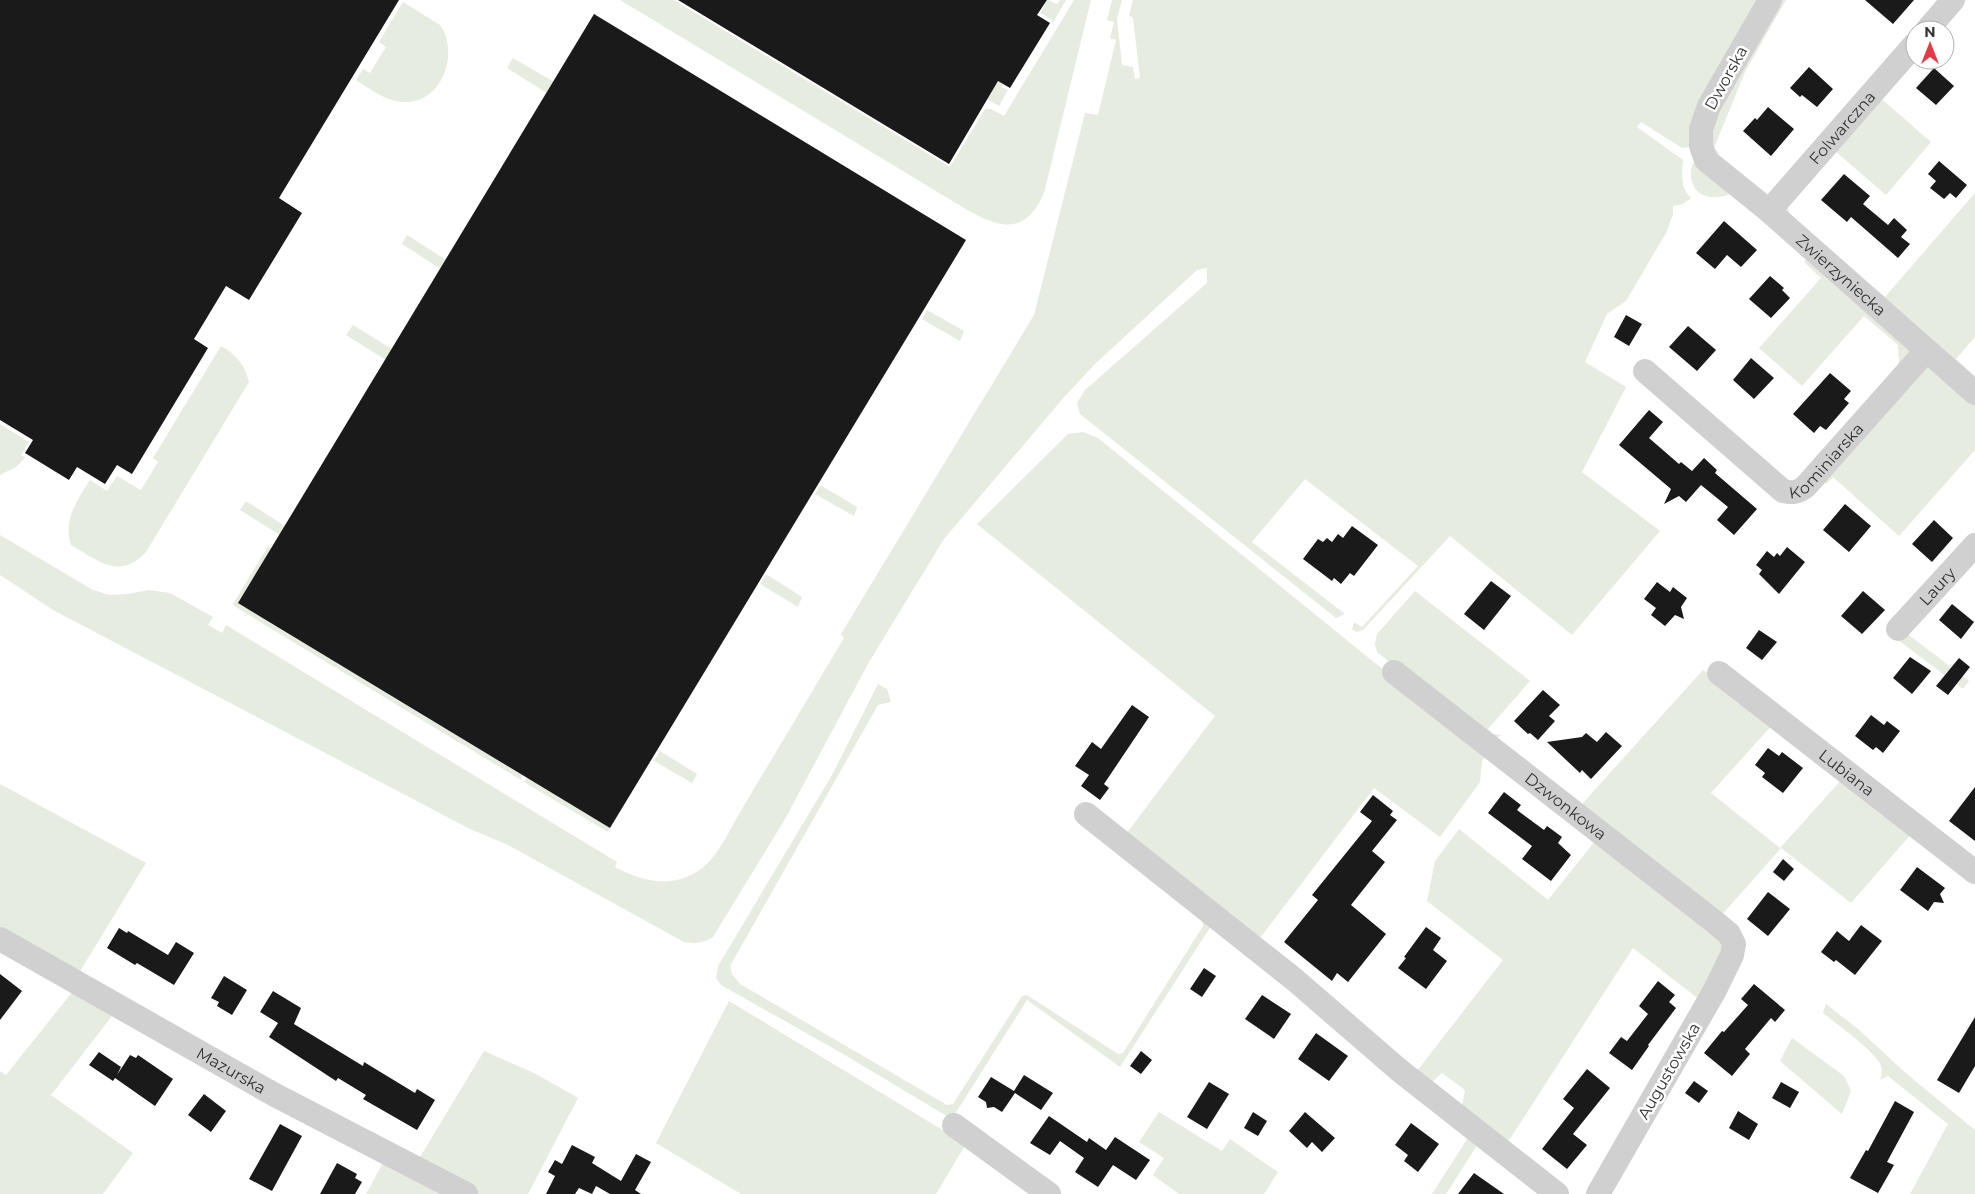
<svg xmlns="http://www.w3.org/2000/svg" width="1975" height="1194" viewBox="0 0 1975 1194" font-family="Montserrat,sans-serif">
  <style>
    .green { fill: #e6ecdf }
    .building { fill: #1a1a1a }
    .lines { fill: none; stroke-linecap: round; stroke-linejoin: round }
    .minor { stroke: #d0d0d0; stroke-width: 24 }
    .labels { text-anchor: middle; dominant-baseline: central; stroke-width: 5; stroke-linejoin: round; paint-order: stroke }
    .street-label { font-size: 16px; fill: #333; stroke: #fff }
  </style>
  <rect width="100%" height="100%" fill="#fff"/>
  <!-- green -->
  <g class="green">
    <path d="M620 0H674L950 167 985 109H991L1004 116 1074 0H1091L1044 193C1025 237 998 228 964 208Z"/>
    <path d="M1048 0 1057 4 1060 0H1066L1052 24V20L1040 13Z"/>
    <path d="M1112 0H1122L1117 19 1122 65 1133 67 1135 79 1140 78 1133 18 1129 15 1133 0H1763L1695 141 1689 147 1682 148 1641 122 1637 127 1683 160C1682 174 1680 188 1691 198L1683 204 1673 206V214L1666 233 1626 301 1607 314 1585 362 1626 387 1582 472 1660 531 1572 635 1450 536 1363 630 1356 632 1352 629 1354 622 1362 627 1418 566 1305 479 1252 542 1345 614 1336 618 1080 414 1077 403 1085 390 1207 283V268L1197 270 1096 363 1065 396 944 539 869 662 785 819 713 937C703 943 696 944 684 942L506 844 470 829 53 610 0 575V535L93 590 110 595 128 594 149 590 170 593 213 617 208 625 222 633 226 625 617 862 615 867C641 881 671 889 698 871 718 858 730 829 742 809 776 752 810 695 844 638L841 634 1034 315 1085 113 1098 115 1116 40 1110 38 1114 22 1107 20Z"/>
    <path d="M1777 0H1786L1745 72 1714 148 1719 153 1714 158 1709 126Z"/>
    <path d="M403 2 440 25C460 53 442 104 404 102 387 102 370 89 356 80L363 69 370 73 386 47 379 42Z"/>
    <path d="M513 58 554 82 547 93 507 68Z"/>
    <path d="M998 81 1003 84 1001 87 1008 90 999 106 987 99Z"/>
    <path d="M1877 95 1931 142 1886 195 1834 150 1787 203 1789 213 1781 208Z"/>
    <path d="M1696 161 1731 193C1727 196 1721 197 1716 197 1696 198 1688 183 1692 165Z"/>
    <path d="M1975 193V337L1956 359 1975 376V385L1868 291 1872 286 1885 297Z"/>
    <path d="M407 235 446 260 441 269 402 244Z"/>
    <path d="M1808 257 1910 350 1909 358 1899 368 1898 345 1864 316 1802 386 1759 348 1821 278 1804 262Z"/>
    <path d="M927 310 964 331 960 341 922 319Z"/>
    <path d="M353 325 392 349 386 360 346 335Z"/>
    <path d="M221 346C236 354 245 365 249 382L146 552C119 581 98 560 71 545 63 519 77 501 90 480L107 491 117 476 141 490 158 462 153 458Z"/>
    <path d="M1924 364 1975 402V450L1899 536 1833 477 1826 484 1824 479Z"/>
    <path d="M0 424 29 442 21 455 25 458 16 467 0 475Z"/>
    <path d="M1083 432 1098 438 1487 754 1482 761 1480 782 1440 837 1374 788 1257 942 1126 834 1215 716 977 524 1068 434Z"/>
    <path d="M820 485 857 507 854 516 815 494Z"/>
    <path d="M246 501 285 526 280 535 240 510Z"/>
    <path d="M268 546 523 775 521 780 234 606 233 604Z"/>
    <path d="M766 574 802 597 798 607 760 584Z"/>
    <path d="M1415 591 1530 681 1488 729 1493 734 1501 735 1496 739 1471 727 1377 652 1375 644 1377 634Z"/>
    <path d="M1905 632 1969 681 1963 689 1898 640Z"/>
    <path d="M1703 670 1773 724 1711 793 1780 848 1843 778 1912 833 1851 903 1781 848 1719 918 1581 805Z"/>
    <path d="M878 684 887 689 891 702 878 705 730 966 732 974 740 984 947 1105 953 1104 1022 996 1027 995 1118 1054 1123 1053 1203 926 1202 920 1213 923 1120 1067 1027 1000 955 1114V1121L838 1051 721 985 716 978 718 966 832 775Z"/>
    <path d="M660 751 697 774 692 783 654 761Z"/>
    <path d="M527 777 610 828 608 832 524 782Z"/>
    <path d="M0 784 146 863 79 973 0 932Z"/>
    <path d="M1459 829 1548 900 1595 841 1719 937 1722 949 1700 1000 1633 948 1508 1142 1462 1106 1465 1090 1442 1073 1431 1083 1417 1071 1503 960 1427 901 1435 861Z"/>
    <path d="M73 991 115 1012 51 1095 133 1153 103 1194H0V1071L6 1075Z"/>
    <path d="M729 1001 966 1144 936 1194H741L656 1143Z"/>
    <path d="M1826 1004 1858 1029 1908 1075 1975 1130V1194H1910L1948 1124 1888 1076 1880 1080C1882 1074 1883 1068 1879 1062 1868 1046 1838 1025 1823 1013Z"/>
    <path d="M1792 1038 1844 1076 1851 1091 1842 1114 1780 1061Z"/>
    <path d="M484 1051 536 1074 578 1098 528 1194H478L417 1162Z"/>
    <path d="M1159 1112 1222 1151 1230 1139 1278 1172 1264 1194H1179L1153 1175 1164 1158 1139 1142Z"/>
    <path d="M1471 1133 1482 1146 1476 1147 1446 1194H1432Z"/>
    <path d="M383 1163 451 1194H366Z"/>
  </g>
  <!-- building -->
  <g class="building">
    <path d="M0 0H399L279 198 302 213 249 300 226 286 194 339 208 348 132 474 117 465 105 484 77 467 69 480 25 453 33 440 0 420Z"/>
    <path d="M678 0H1047L1037 15 1050 23 1010 88 998 81 949 164Z"/>
    <path d="M1865 0H1914L1893 24Z"/>
    <path d="M594 14 966 240 610 828 238 603Z"/>
    <path d="M1809 67 1833 89 1817 107 1802 95 1800 97 1790 88Z"/>
    <path d="M1934 68 1954 86 1936 105 1916 88Z"/>
    <path d="M1768 107 1794 129 1771 156 1743 131 1755 118 1757 120Z"/>
    <path d="M1939 161 1967 185 1956 198 1950 193 1944 199 1930 188 1936 181 1928 174Z"/>
    <path d="M1844 174 1870 196 1863 204 1888 225 1894 218 1907 230 1901 237 1910 244 1898 258 1851 217 1847 222 1821 200Z"/>
    <path d="M1724 221 1757 250 1741 267 1727 255 1715 269 1696 253Z"/>
    <path d="M1770 276 1784 288 1782 290 1790 298 1771 318 1749 299Z"/>
    <path d="M1626 315 1642 324 1629 346 1614 337Z"/>
    <path d="M1688 326 1716 350 1697 371 1669 347Z"/>
    <path d="M1751 358 1774 378 1754 399 1733 380Z"/>
    <path d="M1830 373 1851 391 1844 399 1849 403 1826 430 1820 426 1814 433 1793 414Z"/>
    <path d="M1649 410 1663 422 1649 438 1679 464 1681 462 1692 471 1704 458 1717 470 1715 473 1757 509 1734 535 1717 520 1728 507 1701 485 1686 502 1679 496 1664 504 1671 489 1619 445Z"/>
    <path d="M1845 504 1871 526 1849 552 1823 530Z"/>
    <path d="M1934 520 1953 538 1932 562 1912 544Z"/>
    <path d="M1352 526 1378 545 1354 576 1350 573 1341 584 1334 578 1332 581 1303 559 1318 539 1323 542 1327 538 1332 542 1338 534 1343 538Z"/>
    <path d="M1787 547 1805 562 1779 594 1759 574 1762 570 1756 565 1767 551 1774 557 1777 553 1780 556Z"/>
    <path d="M1491 581 1511 596 1484 630 1464 614Z"/>
    <path d="M1657 582 1670 592 1673 587 1687 598 1681 607 1684 619 1675 615 1665 626 1651 615 1656 608 1644 599Z"/>
    <path d="M1863 591 1885 610 1862 634 1841 616Z"/>
    <path d="M1952 604 1974 622 1961 639 1939 620Z"/>
    <path d="M1759 630 1777 642 1762 660 1746 648Z"/>
    <path d="M1910 657 1931 671 1912 694 1893 678Z"/>
    <path d="M1959 658 1970 667 1948 695 1936 686Z"/>
    <path d="M1543 690 1560 705 1549 716 1555 721 1538 740 1530 733 1528 734 1514 721Z"/>
    <path d="M1132 705 1149 717 1104 784 1109 788 1100 800 1081 786 1089 775 1075 766 1092 742 1101 749Z"/>
    <path d="M1871 715 1884 725 1887 721 1900 731 1883 753 1876 747 1873 750 1855 736Z"/>
    <path d="M1606 732 1622 746 1591 779 1582 770 1580 773 1547 742 1582 737 1586 733 1597 742Z"/>
    <path d="M1768 748 1779 756 1782 752 1803 768 1783 793 1762 777 1765 773 1755 765Z"/>
    <path d="M1975 787V841L1949 821Z"/>
    <path d="M1504 792 1521 805 1517 810 1544 830 1547 826 1562 837 1558 843 1571 855 1551 881 1522 859 1532 846 1488 813Z"/>
    <path d="M1373 795 1393 811 1390 815 1397 820 1372 851 1385 862 1351 905 1386 934 1348 982 1337 973 1332 981 1284 942 1318 900 1312 895 1372 821 1360 812Z"/>
    <path d="M1783 859 1794 869 1784 881 1773 872Z"/>
    <path d="M1917 867 1945 888 1940 894 1944 903 1934 902 1928 911 1900 890Z"/>
    <path d="M1768 892 1790 909 1768 936 1747 919Z"/>
    <path d="M1861 925 1882 941 1855 975 1836 960 1834 962 1821 952 1837 931 1849 941Z"/>
    <path d="M1426 927 1441 938 1433 950 1447 961 1426 989 1398 968 1406 958 1404 957Z"/>
    <path d="M119 928 127 933 128 931 168 955 176 942 194 953 174 985 137 963 135 965 107 948Z"/>
    <path d="M1204 968 1216 976 1202 997 1190 989Z"/>
    <path d="M0 974 22 991 0 1020Z"/>
    <path d="M224 976 247 990 232 1015 217 1006 219 1002 211 998Z"/>
    <path d="M1658 981 1675 995 1669 1002 1676 1008 1648 1045 1649 1046 1632 1070 1609 1053 1621 1037 1627 1041 1648 1014 1639 1006Z"/>
    <path d="M1754 984 1785 1010 1775 1022 1771 1018 1745 1049 1750 1054 1732 1076 1704 1053 1722 1031 1724 1032 1748 1005 1741 999Z"/>
    <path d="M273 991 301 1008 294 1024 363 1066 364 1062 415 1093 417 1089 435 1100 417 1130 363 1099 366 1095 338 1078 336 1081 269 1037 278 1023 260 1012Z"/>
    <path d="M1262 995 1291 1014 1274 1039 1245 1019Z"/>
    <path d="M1975 1017V1066L1959 1093 1937 1080Z"/>
    <path d="M1316 1033 1348 1056 1329 1081 1298 1059Z"/>
    <path d="M1141 1051 1152 1060 1141 1074 1130 1066Z"/>
    <path d="M99 1052 121 1067 117 1075 130 1055 136 1058 138 1055 173 1079 155 1106 115 1078 113 1081 89 1065Z"/>
    <path d="M1587 1069 1610 1088 1573 1134 1587 1145 1567 1169 1542 1149 1574 1108 1563 1099Z"/>
    <path d="M1024 1075 1053 1093 1041 1110 1015 1093 1002 1112 994 1107 987 1108 986 1102 978 1097 991 1077 1014 1091Z"/>
    <path d="M1694 1081 1708 1091 1699 1103 1685 1093Z"/>
    <path d="M1209 1082 1229 1094 1207 1129 1187 1117Z"/>
    <path d="M1781 1082 1799 1092 1790 1108 1772 1098Z"/>
    <path d="M204 1094 226 1111 211 1132 188 1115Z"/>
    <path d="M1895 1101 1914 1112 1887 1162 1894 1165 1878 1193 1850 1178 1866 1150 1868 1151Z"/>
    <path d="M1738 1111 1758 1124 1749 1140 1729 1128Z"/>
    <path d="M1253 1112 1267 1121 1258 1136 1244 1128Z"/>
    <path d="M1305 1112 1335 1138 1322 1152 1312 1142 1307 1148 1289 1131Z"/>
    <path d="M1049 1116 1087 1142 1089 1138 1106 1150 1115 1137 1150 1160 1136 1180 1113 1165 1098 1187 1075 1172 1084 1158 1060 1141 1050 1155 1030 1143Z"/>
    <path d="M1411 1123 1439 1144 1418 1172 1404 1161 1408 1155 1395 1145Z"/>
    <path d="M280 1124 302 1136 272 1191 249 1179Z"/>
    <path d="M572 1145 595 1157 592 1163 621 1181 636 1154 651 1162 635 1190 641 1194H610L596 1186 592 1194 579 1188 575 1194H546L555 1176 548 1172 555 1160 562 1164Z"/>
    <path d="M337 1163 357 1174 355 1178 362 1182 355 1194H320Z"/>
    <path d="M1474 1173 1504 1194H1458Z"/>
  </g>
  <g class="lines">
    <!-- minor -->
    <g class="minor">
      <path id="s1" d="M1770 0 1709 106 1701 129V146L1706 160 1769 211 1975 393"/>
      <path d="M1927 30 1953 0"/>
      <path id="s2" d="M1769 211 1915 44"/>
      <path id="s3" d="M1645 371 1783 491C1792 493 1797 493 1805 487L1926 351"/>
      <path id="s4" d="M1898 629 1975 545"/>
      <path id="s5" d="M1394 672 1716 923 1729 934 1734 944 1732 955 1715 990 1598 1194"/>
      <path id="s6" d="M1719 673 1975 872"/>
      <path d="M1086 814 1295 980 1399 1070 1557 1194"/>
      <path id="s7" d="M0 939 275 1095 466 1194"/>
      <path d="M954 1125 1049 1194"/>
    </g>
  </g>
  <g class="labels">
    <!-- street labels -->
    <g class="street-label">
      <text transform="translate(1726 78) rotate(-61)">Dworska</text>
      <text stroke="none"><textPath href="#s2" startOffset="111">Folwarczna</textPath></text>
      <text stroke="none"><textPath href="#s1" startOffset="356">Zwierzyniecka</textPath></text>
      <text stroke="none"><textPath href="#s3" startOffset="239">Kominiarska</textPath></text>
      <text stroke="none"><textPath href="#s4" startOffset="58">Laury</textPath></text>
      <text stroke="none"><textPath href="#s6" startOffset="162">Lubiana</textPath></text>
      <text stroke="none"><textPath href="#s5" startOffset="218">Dzwonkowa</textPath></text>
      <text stroke="none"><textPath href="#s7" startOffset="266">Mazurska</textPath></text>
      <text transform="translate(1669 1071) rotate(-60)">Augustowska</text>
    </g>
  </g>
  <!-- north arrow -->
  <g transform="translate(1930 45)"><circle r="24" fill="#ffffff" stroke="#adadad"/>
  <path d="M0-4L9 19L0 12L-9 19Z" fill="#e63946"/>
  <text y="-8" font-size="14" font-weight="bold" text-anchor="middle" fill="#333333">N</text>
  </g>
</svg>
